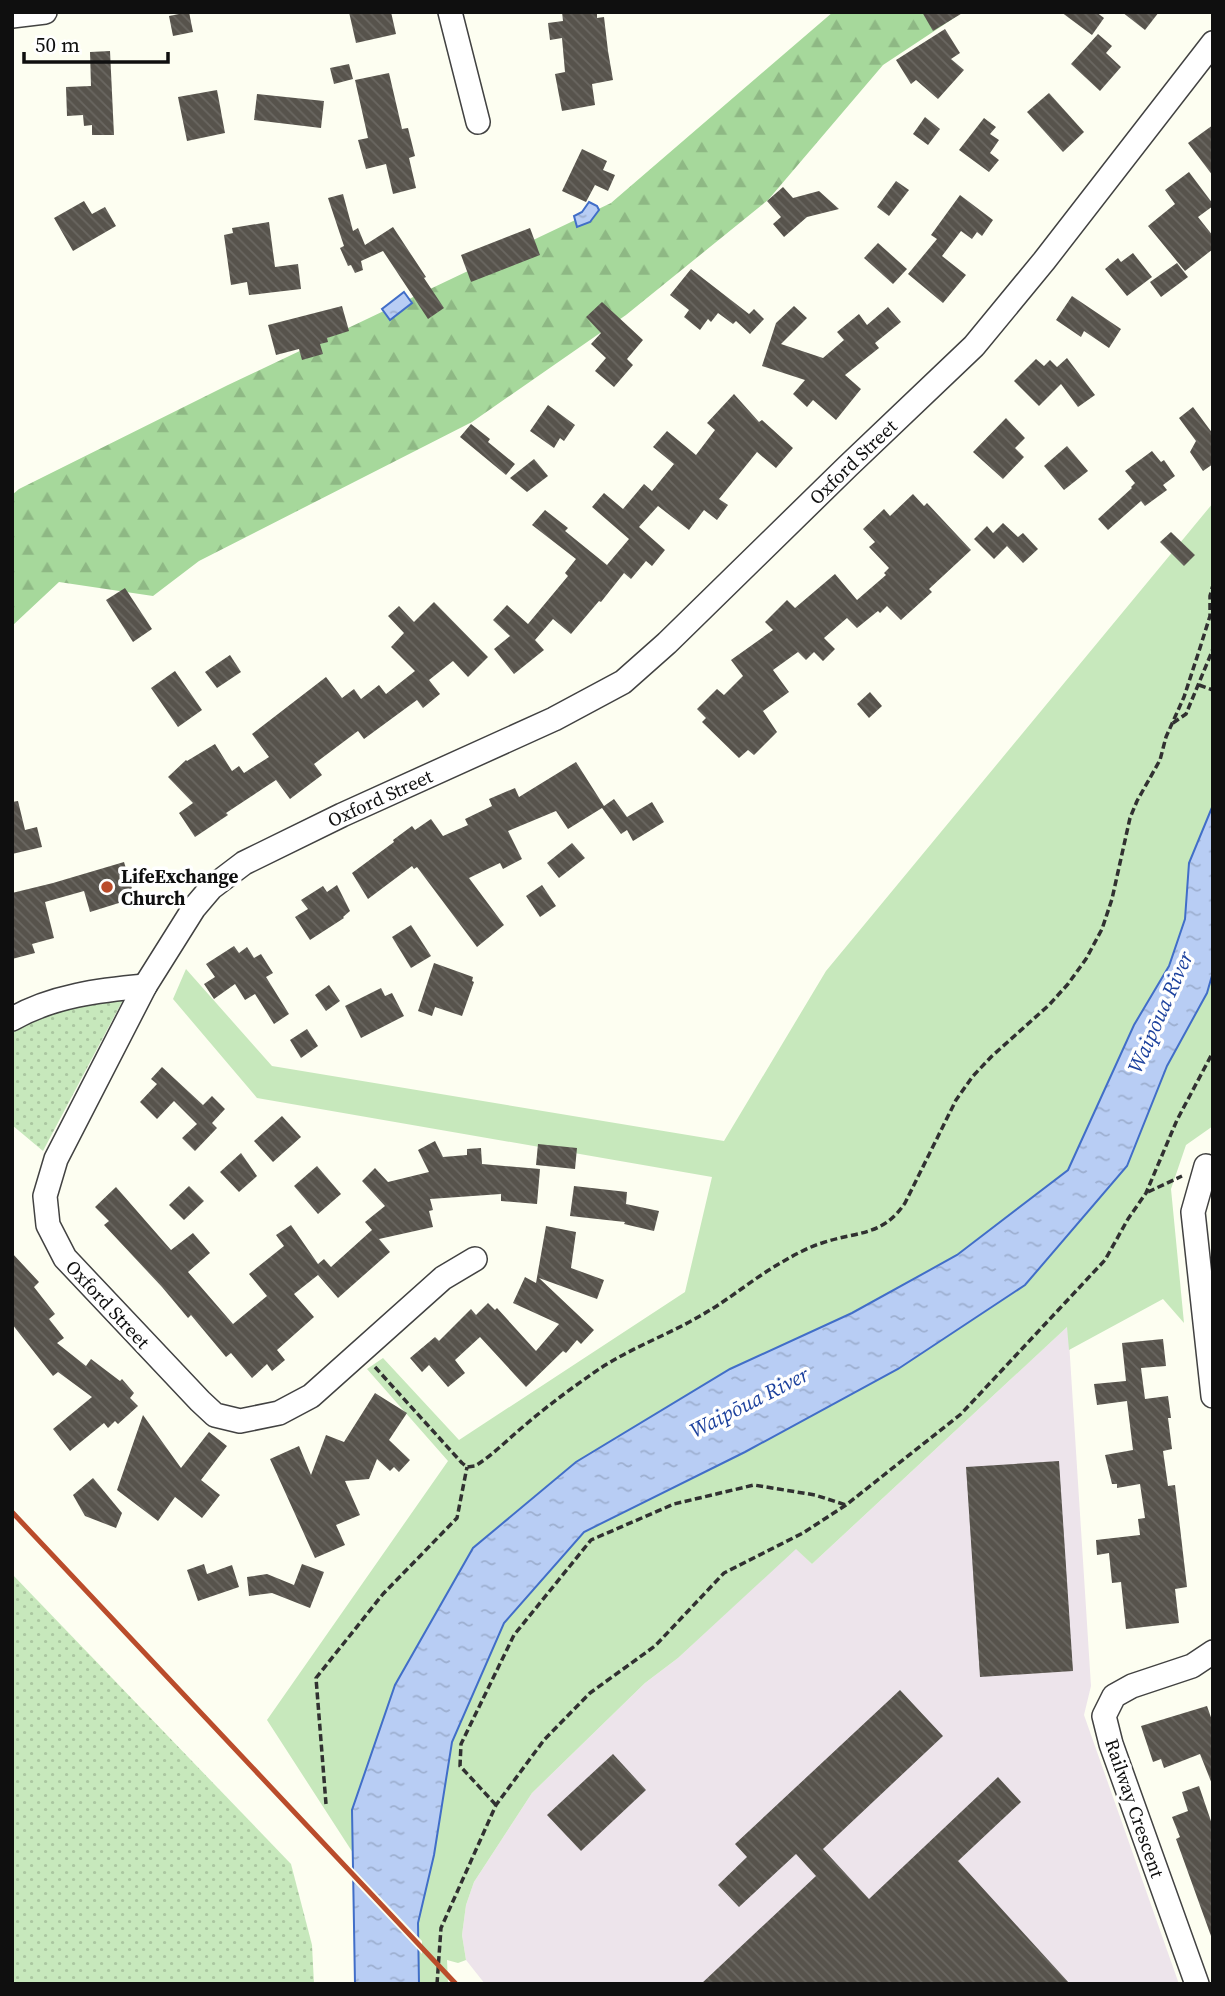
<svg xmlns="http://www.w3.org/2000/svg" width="1225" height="1996" viewBox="0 0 1225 1996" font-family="'Source Serif 4',serif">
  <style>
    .industrial { fill: #ede4eb }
    .grass { fill: url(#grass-dots) }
    .forest { fill: url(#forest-firs) }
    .park { fill: #c7e8bc }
    .water { fill: url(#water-ripples); stroke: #416ec8; stroke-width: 2 }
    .pier { fill: #fdfef1 }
    .building { fill: url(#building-back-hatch) }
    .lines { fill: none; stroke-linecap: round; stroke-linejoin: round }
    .minor-casing { stroke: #424242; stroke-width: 26 }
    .path { stroke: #313131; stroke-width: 3.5; stroke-dasharray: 7 3.5; stroke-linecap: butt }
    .minor { stroke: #fff; stroke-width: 23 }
    .rail { stroke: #ba4c2b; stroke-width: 5 }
    .poi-dot { fill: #ba4c2b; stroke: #fff; stroke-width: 2.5 }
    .labels { text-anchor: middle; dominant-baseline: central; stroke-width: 7; stroke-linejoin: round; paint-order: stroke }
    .street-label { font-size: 19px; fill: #0f0f0f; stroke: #fff }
    .poi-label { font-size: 19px; font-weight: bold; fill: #0f0f0f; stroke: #fff; text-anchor: start }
    .water-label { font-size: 21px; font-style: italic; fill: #1c419d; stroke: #fff }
  </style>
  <defs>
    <pattern id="grass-dots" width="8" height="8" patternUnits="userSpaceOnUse" patternTransform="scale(1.75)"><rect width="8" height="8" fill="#c7e8bc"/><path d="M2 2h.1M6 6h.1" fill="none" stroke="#aac6a0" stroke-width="1.8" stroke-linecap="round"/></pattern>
    <pattern id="forest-firs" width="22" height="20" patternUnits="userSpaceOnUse" patternTransform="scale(1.75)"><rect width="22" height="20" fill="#a6d89b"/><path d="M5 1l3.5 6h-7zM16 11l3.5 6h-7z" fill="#8eb884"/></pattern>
    <pattern id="water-ripples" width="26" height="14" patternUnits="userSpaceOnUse" patternTransform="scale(1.75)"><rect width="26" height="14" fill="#b8cdf4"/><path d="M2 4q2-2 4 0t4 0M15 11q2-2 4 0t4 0" fill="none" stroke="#9dafd0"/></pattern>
    <pattern id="building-back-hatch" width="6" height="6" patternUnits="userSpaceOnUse" patternTransform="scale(1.75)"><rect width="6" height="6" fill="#57534c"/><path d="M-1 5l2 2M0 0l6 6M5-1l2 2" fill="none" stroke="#6a6761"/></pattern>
  </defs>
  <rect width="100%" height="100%" fill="#fdfef1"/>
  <!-- industrial -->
  <path class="industrial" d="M1068 1326 1091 1686 1084 1715 1179 1984H485L466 1960 462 1935 466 1905 474 1882 532 1793 645 1683 678 1658 796 1548 812 1564Z"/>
  <!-- grass -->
  <g class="grass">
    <path d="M124 998 43 1151 12 1125V1029L55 1010Z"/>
    <path d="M12 1574 291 1864 312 1945 314 1984H12Z"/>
  </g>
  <!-- forest -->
  <path class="forest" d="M833 12H963L883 65 768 200 626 315 472 422 199 561 153 596 59 582 12 626V495L19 489 228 385 611 203Z"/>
  <!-- park -->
  <g class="park">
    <path d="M1213 503V805L1189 863 1185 919 1169 966 1134 1025 1068 1170 957 1255 852 1313 730 1369 576 1462 473 1548 395 1685 352 1810 353 1853 267 1720 448 1461 367 1369 383 1358 459 1440 685 1292 712 1177 257 1098 173 999 186 969 272 1066 724 1141 826 971Z"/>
    <path d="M1213 972V1126L1186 1145 1171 1189 1184 1323 1163 1299 1069 1350 1067 1327 812 1564 796 1549 678 1658 645 1683 532 1793 474 1882 466 1905 462 1935 466 1960 458 1963 447 1960 448 1984H419L418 1923 434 1855 452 1742 504 1623 584 1532 745 1452 898 1369 1167 1066 1207 993Z"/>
  </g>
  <!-- water -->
  <g class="water">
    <path d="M589 202 597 206 599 210 590 222 577 227 574 216 582 212Z"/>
    <path d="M404 292 412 303 390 320 382 309Z"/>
    <path d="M1213 805V972L1207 993 1167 1066 1127 1166 1025 1285 898 1369 745 1452 584 1532 504 1623 452 1742 434 1855 418 1923 419 1984H355L352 1810 395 1685 473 1548 576 1462 730 1369 852 1313 957 1255 1068 1170 1134 1025 1169 966 1185 919 1189 863Z"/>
  </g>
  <!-- pier -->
  <path class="pier" d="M349 1864 422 1941V1954L350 1878Z"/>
  <!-- building -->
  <g class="building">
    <path d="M189 12 193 32 173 36 169 16Z"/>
    <path d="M349 12H391L396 34 356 43Z"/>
    <path d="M562 12H597V18L604 17 608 51 613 80 592 84 595 105 562 111 555 74 565 72 562 38 550 40 548 23 563 21Z"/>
    <path d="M922 12H964L933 31Z"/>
    <path d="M1061 12H1096L1104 18 1092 35Z"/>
    <path d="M1122 12H1159L1145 30Z"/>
    <path d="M945 29 960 53 951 59 964 70 938 99 916 80 911 84 896 60Z"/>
    <path d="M1098 34 1112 46 1106 53 1121 67 1100 91 1071 64Z"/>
    <path d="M110 51 114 135H92V125L84 126 83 115 67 116 66 87 91 86 90 52Z"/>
    <path d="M349 64 353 79 334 84 330 68Z"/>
    <path d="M389 73 402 129 408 128 415 156 409 158 416 188 393 194 386 164 366 169 358 140 368 138 355 80Z"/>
    <path d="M217 90 225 133 187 141 178 97Z"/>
    <path d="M1049 93 1084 132 1063 152 1027 112Z"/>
    <path d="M257 94 324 101 321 128 254 120Z"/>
    <path d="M925 117 940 129 928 145 913 134Z"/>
    <path d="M984 118 996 127 990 134 999 140 990 153 999 160 989 172 959 150Z"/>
    <path d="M1213 125V176L1188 143Z"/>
    <path d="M582 149 607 161 603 170 615 175 608 191 595 185 586 202 562 191Z"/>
    <path d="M1189 172 1213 204V206L1198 217 1213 236V249L1185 271 1148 226 1175 204 1165 190Z"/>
    <path d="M896 181 909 190 889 216 877 207Z"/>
    <path d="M783 187 793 198 819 191 839 209 807 217 784 237 773 224 781 217 767 201Z"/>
    <path d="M343 194 353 231 358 228 365 245 393 227 426 277 424 278 444 308 428 319 383 251 361 261 363 270 355 273 351 265 348 266 340 248 344 246 328 198Z"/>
    <path d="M960 195 993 220 982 236 977 232 972 239 961 231 942 256 966 275 943 303 908 274 937 239 931 235Z"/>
    <path d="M84 201 92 214 105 207 116 226 73 251 54 218Z"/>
    <path d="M269 222 275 267 298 264 301 289 249 295 247 282 231 285 224 235 233 233 232 228Z"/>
    <path d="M530 228 540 255 471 282 461 255Z"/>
    <path d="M878 243 907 269 893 284 864 258Z"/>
    <path d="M1133 253 1152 277 1127 296 1105 269 1118 258 1121 262Z"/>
    <path d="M1177 263 1188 277 1161 297 1150 282Z"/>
    <path d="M691 269 749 314 754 309 764 319 750 334 736 321 733 324 718 313 711 322 708 319 700 330 684 317 689 310 670 295Z"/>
    <path d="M1072 296 1121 329 1109 348 1084 331 1081 337 1056 320Z"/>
    <path d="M602 302 643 340 627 359 633 365 614 387 595 371 606 358 591 344 601 333 586 317Z"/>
    <path d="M342 306 349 331 327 338 328 342 320 344 323 354 302 360 299 349 276 355 268 325Z"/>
    <path d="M794 306 807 318 781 344 823 358 844 340 837 332 859 314 867 325 888 307 901 322 875 343 879 348 845 375 861 389 836 420 813 400 807 407 793 394 805 380 762 366 776 323Z"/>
    <path d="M1067 358 1095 395 1078 407 1061 384 1039 406 1014 381 1036 359 1044 366 1050 360 1057 367Z"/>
    <path d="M734 394 759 422 762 420 793 448 776 468 757 452 719 499 728 505 717 520 704 510 689 530 658 506 639 527 665 550 652 566 646 561 631 579 624 573 601 602 599 601 571 634 553 619 535 640 544 650 514 674 494 649 510 636 493 620 507 605 528 624 568 576 565 573 576 559 532 525 545 510 568 528 565 531 607 565 629 539 592 507 604 493 623 509 644 484 652 491 674 464 653 447 667 431 696 455 715 430 707 423Z"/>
    <path d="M548 405 575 425 564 441 560 438 554 448 530 431Z"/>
    <path d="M1193 407 1213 434V464L1203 471 1190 452 1196 441 1179 418Z"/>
    <path d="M1006 418 1025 438 1015 448 1024 457 1003 479 973 452Z"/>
    <path d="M471 424 490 439 488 442 515 464 506 475 460 437Z"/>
    <path d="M1067 446 1088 471 1064 490 1044 466Z"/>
    <path d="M1152 451 1161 462 1164 460 1175 476 1163 485 1167 490 1145 506 1141 501 1108 530 1098 519 1132 488 1131 487 1135 483 1125 471Z"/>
    <path d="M534 459 548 476 527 492 510 478Z"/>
    <path d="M913 494 924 506 927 503 971 550 929 589 932 592 901 620 887 606 880 613 878 611 857 628 847 618 824 638 835 649 823 661 814 652 806 660 798 652 773 670 789 692 763 711 777 732 754 755 748 750 739 758 702 722 706 718 697 709 717 689 724 695 743 676 731 660 773 630 765 622 787 600 795 608 835 574 857 600 886 575 884 573 889 568 869 547 875 542 863 529 884 509 890 516Z"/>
    <path d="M1003 523 1018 537 1023 533 1038 549 1023 563 1007 546 994 559 974 539 987 526 993 533Z"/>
    <path d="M1171 532 1195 555 1184 566 1160 542Z"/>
    <path d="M125 588 152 629 133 642 106 600Z"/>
    <path d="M434 602 488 657 468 677 453 661 429 680 440 694 423 708 417 700 364 739 358 731 314 764 322 775 290 799 276 780 226 813 228 815 195 837 179 813 193 803 168 777 186 760 187 761 215 744 232 771 239 766 244 773 269 757 252 734 326 677 342 698 354 689 361 699 379 685 386 694 415 671 391 647 404 633 388 616 399 606 414 622Z"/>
    <path d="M230 655 241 672 217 688 205 672Z"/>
    <path d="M175 671 202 710 178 727 151 688Z"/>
    <path d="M870 692 882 706 869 718 857 704Z"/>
    <path d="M576 762 604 806 614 799 627 817 652 802 664 822 633 841 627 830 621 834 602 808 568 829 556 811 508 831 522 859 503 869 500 863 469 878 504 925 477 947 417 867 414 869 412 866 368 899 352 873 394 842 393 840 412 826 415 830 431 819 443 836 468 825 465 819 492 806 489 799 515 788 519 797Z"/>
    <path d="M18 801 25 830 37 827 42 847 12 854V802Z"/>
    <path d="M572 843 585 858 559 878 547 863Z"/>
    <path d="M124 862 135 898 90 912 84 891 45 902 54 938 32 944 35 953 12 959V893L53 883Z"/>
    <path d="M337 885 350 911 343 917 344 918 310 940 295 917 308 909 301 900 323 886 327 892Z"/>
    <path d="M542 885 556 906 540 917 526 896Z"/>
    <path d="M411 925 431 956 411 968 392 937Z"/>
    <path d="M234 946 239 953 247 947 254 958 261 954 273 973 266 977 289 1014 274 1024 255 994 245 1000 235 984 214 999 204 984 215 977 206 964Z"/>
    <path d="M434 963 473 977 472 981 474 982 462 1016 435 1007 432 1016 418 1011Z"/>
    <path d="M329 985 340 1001 326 1011 315 995Z"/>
    <path d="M381 988 385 996 392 993 404 1016 361 1038 345 1006Z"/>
    <path d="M307 1029 318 1046 301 1058 290 1040Z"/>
    <path d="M162 1067 203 1105 212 1096 225 1109 212 1123 217 1128 195 1151 182 1138 197 1124 174 1101 157 1119 140 1102 157 1084 151 1079Z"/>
    <path d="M282 1116 301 1137 273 1162 254 1141Z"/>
    <path d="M435 1141 443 1157 467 1155V1149L481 1148 482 1164 540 1169 537 1204 501 1201V1194L430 1199 433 1210 429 1211 433 1227 379 1239 390 1252 338 1298 318 1275 294 1294 314 1317 277 1350 285 1360 272 1371 267 1364 252 1378 231 1353 226 1357 191 1315 188 1318 162 1287 104 1225 109 1221 95 1207 116 1187 171 1250 193 1233 210 1253 188 1272 233 1324 267 1296 249 1274 284 1246 276 1235 291 1225 318 1264 324 1259 331 1267 372 1230 365 1222 385 1206 362 1181 375 1168 388 1182 429 1172 418 1150Z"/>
    <path d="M538 1144 577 1148 575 1169 536 1165Z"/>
    <path d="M241 1153 257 1176 239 1192 220 1172Z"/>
    <path d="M317 1166 341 1194 318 1214 294 1186Z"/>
    <path d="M189 1186 204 1201 184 1220 169 1205Z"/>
    <path d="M574 1186 627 1192 626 1204 659 1211 654 1231 624 1224 625 1222 570 1216Z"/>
    <path d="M546 1226 576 1232 571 1268 604 1280 597 1299 539 1278 594 1330 581 1344 577 1340 566 1353 563 1351 526 1387 480 1337 455 1360 465 1373 448 1387 429 1365 422 1372 410 1358 435 1337 439 1341 471 1309 476 1315 488 1303 495 1310 497 1308 536 1351 559 1324 513 1303 525 1277 536 1283Z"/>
    <path d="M12 1253 39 1282 34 1287 55 1314 49 1319 64 1338 57 1343 86 1366 91 1359 120 1381 122 1379 134 1393 130 1398 138 1406 118 1424 115 1421 108 1428 104 1423 70 1451 53 1429 92 1397 58 1372 53 1376 12 1324Z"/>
    <path d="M1163 1339 1166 1366 1141 1368 1145 1399 1168 1396 1171 1418H1168L1172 1449 1163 1451 1168 1486 1175 1485 1187 1587 1175 1589 1179 1623 1126 1629 1121 1582 1112 1583 1109 1553 1097 1555 1096 1540 1140 1535 1138 1519 1145 1518 1140 1484 1117 1488V1484H1112L1105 1455 1133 1450 1127 1401 1097 1405 1094 1384 1126 1381 1122 1343Z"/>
    <path d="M375 1393 407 1413 389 1440 410 1460 399 1472 394 1467 390 1471 377 1459 369 1479 345 1481 360 1515 336 1525 345 1545 315 1558 270 1459 299 1446 311 1475 326 1435 344 1442Z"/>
    <path d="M143 1415 181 1468 209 1432 227 1446 201 1480 220 1495 202 1518 175 1497 158 1521 117 1490Z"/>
    <path d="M1059 1461 1073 1671 980 1677 966 1467Z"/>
    <path d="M93 1478 122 1513 116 1528 85 1516 73 1495Z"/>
    <path d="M204 1564 207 1574 232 1565 239 1587 198 1601 187 1570Z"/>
    <path d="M302 1564 324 1572 310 1608 272 1593 249 1596 247 1577 267 1574 294 1585Z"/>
    <path d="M900 1690 943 1736 823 1849 869 1899 998 1777 1021 1802 958 1861 1070 1984H701L816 1876 796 1854 739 1907 718 1885 747 1857 735 1844Z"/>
    <path d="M1207 1706 1213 1723 1212 1784 1200 1754 1164 1768 1161 1759 1153 1762 1141 1726Z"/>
    <path d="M613 1754 646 1790 581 1851 547 1815Z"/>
    <path d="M1199 1786 1213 1827V1936H1211L1176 1839 1180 1837 1172 1817 1188 1811 1182 1792Z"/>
  </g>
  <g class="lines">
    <defs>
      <g id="minor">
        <path d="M450 12 478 122"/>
        <path d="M12 16 45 12"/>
        <path d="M12 1019C52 996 100 990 145 986"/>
        <path d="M1206 1166 1193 1212 1213 1396"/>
        <path id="s1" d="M475 1259 443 1278 311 1396 279 1413 240 1421 215 1415 200 1401 65 1258 48 1225 45 1196 56 1159 145 986 194 908 211 888 244 863 342 815 554 719 623 682 667 643 848 466 974 346 1044 261 1213 43"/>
        <path d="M1197 1984 1111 1744 1104 1716 1114 1696 1132 1686 1192 1666 1213 1652"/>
      </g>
    </defs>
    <!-- minor casing -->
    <use href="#minor" class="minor-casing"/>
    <!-- path -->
    <g class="path">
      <path d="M1199 685 1213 690"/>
      <path d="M1173 723 1186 714 1213 649"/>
      <path d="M1148 1192 1182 1176"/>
      <path d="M375 1367 462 1463 467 1467 475 1466C493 1455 508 1439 524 1426 546 1407 569 1390 592 1374 625 1350 664 1337 700 1316 729 1300 755 1277 784 1261 796 1254 809 1247 822 1243 857 1231 882 1237 905 1203L956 1100 973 1076 992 1056 1049 1005 1068 984 1086 959 1102 929 1112 899 1130 818 1137 801 1160 760 1166 737 1184 697 1199 651 1210 616V596L1213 585"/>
      <path d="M326 1804 316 1678 383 1594 457 1518 467 1467"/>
      <path d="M496 1805 460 1766 461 1744 514 1635 591 1540 674 1504 754 1485 815 1495 846 1505"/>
      <path d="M437 1984 441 1928 496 1805 544 1740 590 1693 655 1646 724 1573 803 1533 846 1505 961 1414 1105 1260 1128 1219 1146 1193 1177 1120 1213 1052"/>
    </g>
    <!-- minor -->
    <use href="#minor" class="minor"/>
    <!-- rail -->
    <path class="rail" d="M12 1512 456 1984"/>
  </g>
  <!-- markers -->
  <circle class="poi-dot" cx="107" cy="887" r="7"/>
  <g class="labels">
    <!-- street labels -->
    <g class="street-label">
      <text stroke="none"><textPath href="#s1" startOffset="1731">Oxford Street</textPath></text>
      <text stroke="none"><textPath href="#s1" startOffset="1143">Oxford Street</textPath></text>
      <text transform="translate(108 1304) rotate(47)">Oxford Street</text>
      <text transform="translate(1135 1808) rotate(71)">Railway Crescent</text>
    </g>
    <!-- poi labels -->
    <g class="poi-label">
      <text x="121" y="876">LifeExchange<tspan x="121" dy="22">Church</tspan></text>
    </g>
    <!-- water labels -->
    <g class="water-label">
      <text transform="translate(1160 1012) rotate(-66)">Waipōua River</text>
      <text transform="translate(749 1402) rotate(-27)">Waipōua River</text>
    </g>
  </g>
  <!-- border -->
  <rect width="1225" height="1996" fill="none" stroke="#0f0f0f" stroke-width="28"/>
  <!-- scale -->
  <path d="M24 52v10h144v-10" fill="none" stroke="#0f0f0f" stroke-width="3.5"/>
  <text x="35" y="52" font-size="21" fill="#0f0f0f" stroke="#ffffff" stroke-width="5" paint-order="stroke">50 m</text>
</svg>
